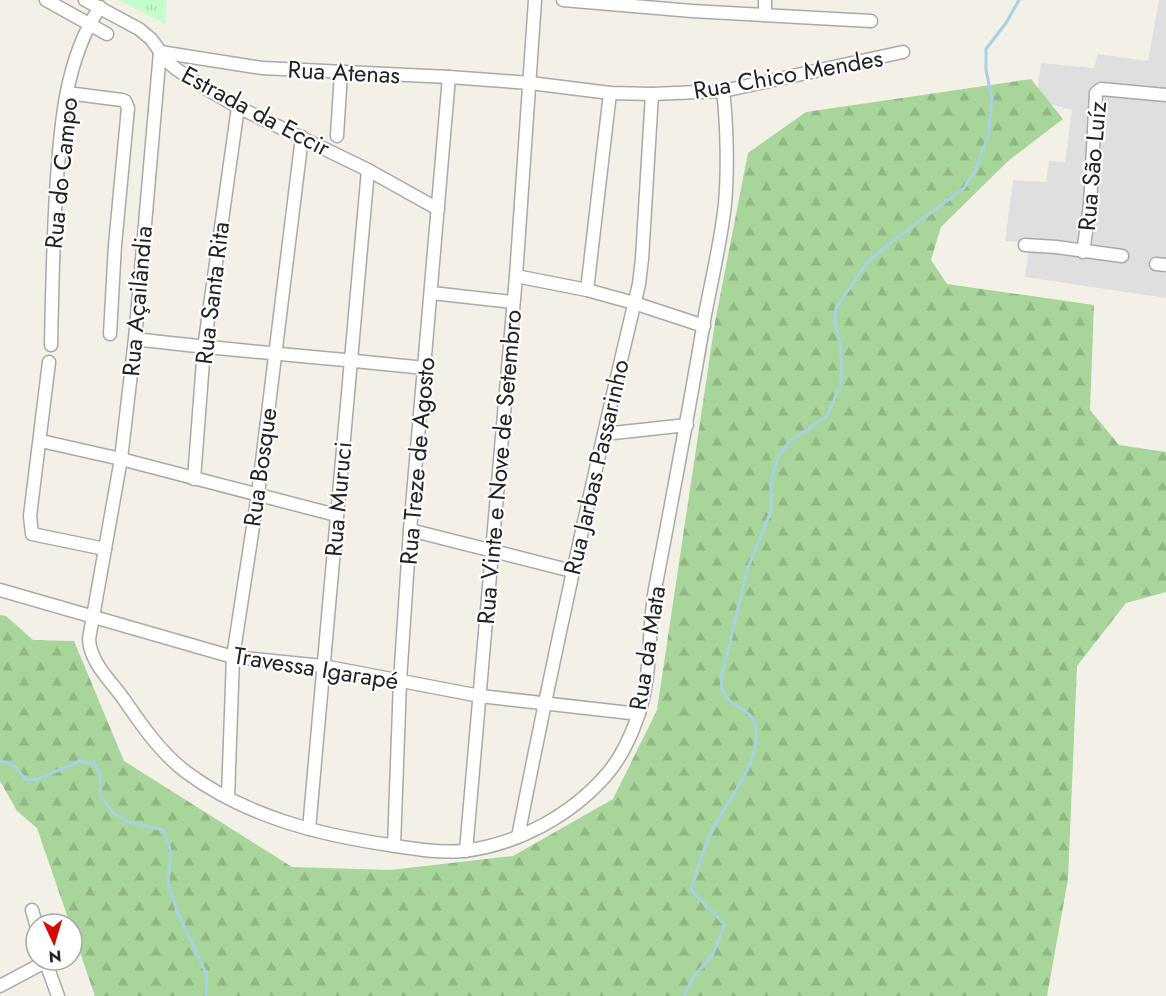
<svg xmlns="http://www.w3.org/2000/svg" width="1166" height="996" viewBox="0 0 1166 996" font-family="Jost,sans-serif">
  <style>
    .residential { fill: #e0dfdf }
    .forest { fill: url(#forest-firs) }
    .park { fill: url(#park-tufts) }
    .lines { fill: none; stroke-linecap: round; stroke-linejoin: round }
    .stream { stroke: #a6d2e3; stroke-width: 3 }
    .street-casing { stroke: #a9a9a9; stroke-width: 15 }
    .street { stroke: #fff; stroke-width: 12 }
    .labels { text-anchor: middle; dominant-baseline: central; stroke-width: 4.5; stroke-linejoin: round; paint-order: stroke }
    .street-label { font-size: 24px; fill: #222; stroke: #fff }
  </style>
  <defs>
    <pattern id="forest-firs" width="22" height="20" patternUnits="userSpaceOnUse" patternTransform="scale(1.5)"><rect width="22" height="20" fill="#a8d59a"/><path d="M5 1l3.5 6h-7zM16 11l3.5 6h-7z" fill="#90b784"/></pattern>
    <pattern id="park-tufts" width="24" height="20" patternUnits="userSpaceOnUse" patternTransform="scale(1.5)"><rect width="24" height="20" fill="#c4fecc"/><path d="M3 7l-1-3M5 7V3M7 7l1-3M15 17l-1-3M17 17v-4M19 17l1-3" fill="none" stroke="#a8d9af"/></pattern>
  </defs>
  <rect width="100%" height="100%" fill="#f3f0e8"/>
  <!-- residential -->
  <path class="residential" d="M1159 0H1166V298L1025 277 1030 243 1005 241 1013 180 1046 182 1049 161 1065 162 1072 110 1036 100 1041 63 1094 68 1098 54 1148 61Z"/>
  <!-- forest -->
  <path class="forest" d="M1031 79 1063 119 1008 161 941 227 931 260 947 284 1094 305 1090 410 1119 445 1166 452V592L1126 603 1077 666 1068 879 1047 996H95L72 929V924H70L37 828 17 811 0 781V615L6 616 33 640 74 641 124 761 292 867 390 870 513 856 613 799 657 710 715 322 748 153 806 112Z"/>
  <!-- park -->
  <path class="park" d="M118 0H167L165 24Z"/>
  <g class="lines">
    <!-- stream -->
    <g class="stream">
      <path d="M0 761 13 765 26 780 38 779 80 761 95 764 100 776 101 796 112 812 128 822 163 830 171 852 168 883 177 911 207 975 206 996"/>
      <path d="M684 996 694 976 712 956 725 925 691 890C698 867 704 846 715 825 731 794 759 766 756 729 754 707 728 709 722 689 721 685 722 679 722 675L747 570 771 511V481L779 455 789 442 827 416 841 384V347L835 323 836 308 866 264 890 243 964 188 975 171 988 137 992 99 986 70V49L1006 23 1019 0"/>
    </g>
    <defs>
      <g id="street">
        <path d="M46 0 107 34"/>
        <path d="M85 0 139 29 151 39 167 61 176 69 207 89 238 107 368 170 438 209"/>
        <path d="M563 0 692 11 871 21"/>
        <path d="M765 15V0"/>
        <path d="M723 91C727 124 728 170 725 204 721 241 712 278 705 315 690 405 673 495 656 584 647 628 653 673 638 716 631 736 621 758 607 774 572 815 517 845 463 851 438 853 415 849 390 845 319 835 245 816 186 772 161 753 143 727 125 701 112 682 90 663 89 639L121 459 135 339 160 52 262 68 449 77 530 83 610 93 652 94 723 91 903 52"/>
        <path d="M67 93 122 100 125 101 128 108 115 245 110 334"/>
        <path d="M337 136 341 72"/>
        <path d="M1025 245 1056 247 1122 256"/>
        <path d="M1083 252 1090 205 1096 93 1101 89 1166 95"/>
        <path d="M1156 264 1166 265"/>
        <path d="M516 276 587 290 634 303 704 326"/>
        <path d="M587 290 610 93"/>
        <path d="M432 293 512 302"/>
        <path d="M135 339C231 351 327 357 424 368"/>
        <path d="M51 345C52 294 53 244 56 193 60 130 64 61 100 7"/>
        <path d="M49 362 30 516 32 534 105 549"/>
        <path d="M604 434 687 425"/>
        <path d="M41 441 121 459 336 515"/>
        <path d="M194 479 204 348 238 107"/>
        <path d="M410 530 572 571"/>
        <path d="M0 590 233 657 323 666 480 696 639 714"/>
        <path d="M228 797 233 657 258 494 302 137"/>
        <path d="M309 829 368 170"/>
        <path d="M518 837C554 652 595 468 639 284L642 259 652 94"/>
        <path d="M394 846 400 681 410 530 449 77"/>
        <path d="M466 851 516 276 535 0"/>
        <path d="M32 910 36 924"/>
        <path d="M45 960 58 996"/>
        <path d="M0 986 45 962"/>
      </g>
    </defs>
    <!-- street casing -->
    <use href="#street" class="street-casing"/>
    <!-- street -->
    <use href="#street" class="street"/>
  </g>
  <g class="labels">
    <!-- street labels -->
    <g class="street-label">
      <text transform="translate(344 72) rotate(3)">Rua Atenas</text>
      <text transform="translate(788 74) rotate(-10)">Rua Chico Mendes</text>
      <text transform="translate(256 111) rotate(28)">Estrada da Eccir</text>
      <text transform="translate(1092 166) rotate(-85)">Rua São Luíz</text>
      <text transform="translate(61 173) rotate(-84)">Rua do Campo</text>
      <text transform="translate(212 293) rotate(-83)">Rua Santa Rita</text>
      <text transform="translate(137 301) rotate(-85)">Rua Açailândia</text>
      <text transform="translate(417 461) rotate(-85)">Rua Treze de Agosto</text>
      <text transform="translate(260 467) rotate(-82)">Rua Bosque</text>
      <text transform="translate(499 467) rotate(-85)">Rua Vinte e Nove de Setembro</text>
      <text transform="translate(596 467) rotate(-77)">Rua Jarbas Passarinho</text>
      <text transform="translate(338 499) rotate(-85)">Rua Muruci</text>
      <text transform="translate(647 648) rotate(-81)">Rua da Mata</text>
      <text transform="translate(316 668) rotate(9)">Travessa Igarapé</text>
    </g>
  </g>
  <!-- north arrow -->
  <g transform="translate(54 942) rotate(176)"><circle r="28" fill="#ffffff" stroke="#a7a7a7" stroke-width="1.5"/>
  <path d="M0-4.5L10 22L0 15L-10 22Z" fill="#d40c00"/>
  <text y="-9" font-size="16" font-weight="bold" text-anchor="middle" fill="#222222">N</text>
  </g>
</svg>
